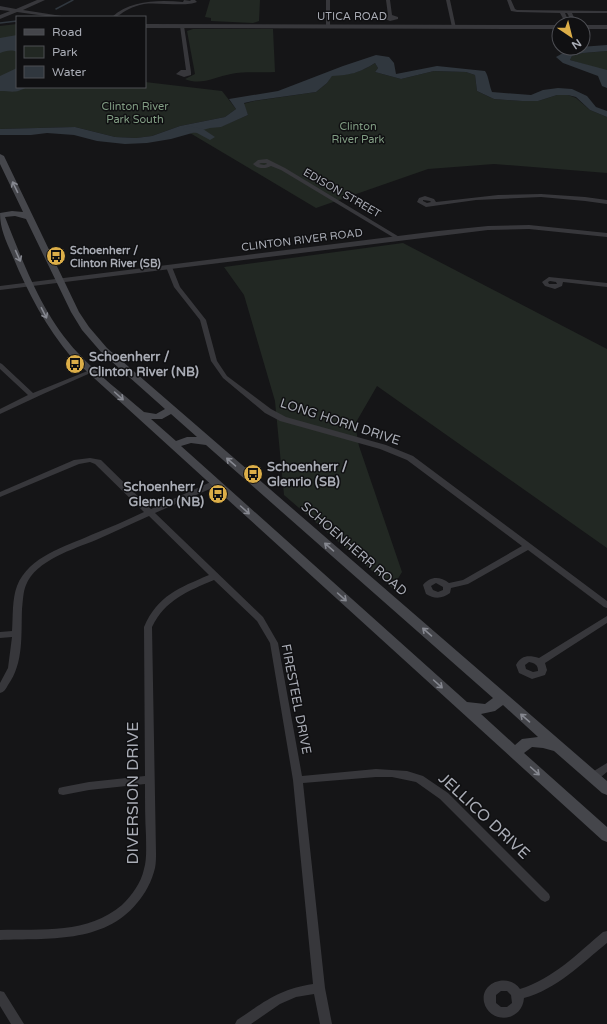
<svg xmlns="http://www.w3.org/2000/svg" width="607" height="1024" viewBox="0 0 607 1024" font-family="'Varela Round',sans-serif">
  <style>
    .green { fill: #222823 }
    .water { fill: #30373e }
    .lines { fill: none; stroke-linecap: round; stroke-linejoin: round }
    .stream { stroke: #30373e; stroke-width: 1.5 }
    .river { fill: #30373e; fill-rule: evenodd }
    .minor { fill: #37373b; fill-rule: evenodd }
    .tertiary { fill: #37373b; fill-rule: evenodd }
    .secondary { fill: #45464b; fill-rule: evenodd }
    .oneway { stroke: #868890 }
    .labels { text-anchor: middle; dominant-baseline: central; stroke-width: 3; stroke-linejoin: round; paint-order: stroke }
    .far-street-label { font-size: 11px; fill: #a9acb5; stroke: #101012 }
    .far-park-label { font-size: 11px; fill: #829e84; stroke: #101012 }
    .far-poi-label { font-size: 11px; font-weight: bold; fill: #a9acb5; stroke: #101012; text-anchor: start }
    .poi-label { font-size: 13px; font-weight: bold; fill: #a9acb5; stroke: #101012; text-anchor: start }
    .street-label { font-size: 13px; fill: #a9acb5; stroke: #101012 }
    .near-street-label { font-size: 16px; fill: #a9acb5; stroke: #101012 }
  </style>
  <rect width="100%" height="100%" fill="#151517"/>
  <!-- green -->
  <g class="green">
    <path d="M210 0H260L259 21 253 23 211 21V18L205 17Z"/>
    <path d="M17 24V87H145V82L222 91 236 109 225 117 180 126 152 136 136 138 115 137 75 127 0 129V26Z"/>
    <path d="M193 29H273L275 72C261 73 245 71 231 74 215 77 201 86 185 79L195 74 187 31Z"/>
    <path d="M607 51V71L570 60 572 56 583 53Z"/>
    <path d="M375 63 378 68 375 72 401 79 434 71 466 72 475 75 477 91 494 99 522 101H538L557 95H568L576 98 590 110 607 117V173L494 164 428 169 316 208 190 133 210 127 222 126 248 115 243 104 254 101 316 92 327 83 332 75C350 75 359 73 375 63Z"/>
    <path d="M403 243 607 349V548L377 386 355 424 359 446 402 572 392 588 284 495 275 401 244 295 224 267Z"/>
  </g>
  <!-- water -->
  <g class="water">
    <path d="M17 35V52C11 49 6 51 0 53V38Z"/>
    <path d="M607 45V51L583 53 572 56 570 60 607 70V88L602 86 598 76 563 63 556 57C571 47 589 46 607 45Z"/>
    <path d="M376 55 389 57 394 63 396 74 437 66 485 71C489 77 489 85 492 92L531 95 543 90 558 88 572 89 587 96 596 107 607 111V117L590 110 576 97 568 95H557L538 101H522L494 99 477 91 475 75 466 72 434 71 401 79 375 72 378 68 375 63C359 73 351 75 332 76L327 83 316 92 253 101 244 103 248 115 221 127 210 128 171 139 147 143 125 144 97 141 74 135 47 133 31 135H0V129L75 127 115 137 136 138 152 136 180 126 225 117 236 109 229 99 278 91 343 66Z"/>
    <path d="M17 68V87H27C15 94 12 91 0 91V76Z"/>
  </g>
  <g class="lines">
    <!-- stream -->
    <g class="stream">
      <path d="M56 9 73 0"/>
      <path d="M0 23 17 21"/>
    </g>
    <!-- river -->
    <path class="river" d="M188 126 203 129 215 137 210 140 197 133 185 131 183 129Z"/>
    <!-- minor -->
    <g class="minor">
      <path d="M184 0 191 1 190 0H195L197 2C187 7 158 2 144 4 138 5 133 7 129 9 122 12 119 17 112 17 131 0 159 0 183 2Z"/>
      <path d="M326 0H330V27L328 28 326 27Z"/>
      <path d="M386 0H390L392 15 398 17V19L390 21 383 18 388 15Z"/>
      <path d="M446 0H450L456 28 452 27Z"/>
      <path d="M507 0H511L515 9 517 10 607 11V13H572L577 24H573L567 13H565L570 24H566L560 13 517 12 511 11Z"/>
      <path d="M182 25 184 26 191 72V75L184 77 176 74 181 70H186L180 26Z"/>
      <path d="M267 159 285 168 401 238 398 240 396 239 281 170 271 166C266 169 258 169 253 164L258 160ZM261 163H266L267 164 264 165 259 164Z"/>
      <path d="M541 194 585 197 607 200V204L585 201 541 197 476 200 426 207 417 202 419 198 425 196 434 199 436 202 498 195ZM423 200 430 201 431 202 427 203 423 201Z"/>
      <path d="M169 265 172 267 180 287 206 320 217 361 227 376 271 409 286 417 386 445 413 456 607 601V608L604 607 528 550 468 584 451 588 450 593C442 599 434 599 426 594L423 585C430 576 440 576 449 583L463 580 522 546 407 460 380 449 280 421 265 413 223 378 211 361 200 320 174 287 166 267ZM436 583 443 587V590L438 592 433 590 431 586Z"/>
      <path d="M549 277 607 283V287L563 282 562 286 555 289 545 286 542 282ZM550 281 556 282 557 284H549L548 282Z"/>
      <path d="M0 363 2 364 33 393 90 370 92 369 95 371 43 394 0 414V409L28 395 0 369Z"/>
      <path d="M90 458 101 460 151 509 213 481H219L220 483 219 485 155 513 263 617 278 643 302 776 376 769 407 771 423 776 448 793 549 894 550 897 549 900 545 902 541 900 440 799 416 782 392 777H376L303 783 325 988 332 1024H320L314 994 296 997 280 1004 251 1024H235L237 1020C264 1002 279 989 313 984L293 780 270 643 257 621 214 580C188 591 165 600 152 627L156 853C156 858 156 863 155 868 152 881 145 894 137 903 104 944 47 938 0 940V930C42 929 88 934 122 905 132 895 141 883 144 869 147 859 146 847 146 836 145 819 145 802 145 784L89 790 63 795 59 794 58 791 59 788 63 787 89 782 145 776 144 627C158 595 179 588 209 575L149 516C131 524 114 532 96 540 74 549 36 560 26 585 23 592 23 601 22 609 21 634 24 663 8 685 6 689 4 692 0 693V683L8 668 12 637 0 638V632L12 631C13 616 12 599 17 586 29 556 65 547 91 535 109 528 127 520 144 512L95 464 90 462 79 464 0 497V492L74 460Z"/>
      <path d="M607 616V623L545 663 547 670 545 675 532 679 519 673 516 665C521 655 529 655 539 658ZM529 662C535 663 538 665 538 671L533 672 526 669 525 665Z"/>
      <path d="M607 763V772C602 776 596 782 589 780L588 777 589 774Z"/>
      <path d="M607 931V943C581 964 557 989 524 998 522 1023 489 1024 484 1002 480 981 510 973 520 989 553 979 578 953 603 932ZM501 991H507L511 995 512 1003 507 1007H501L496 1003V995Z"/>
      <path d="M0 991 4 992 24 1024H11L0 1006Z"/>
    </g>
    <!-- tertiary -->
    <g class="tertiary">
      <path d="M37 0H45L23 10 68 17H53L17 12 0 19V15L10 11 0 10V6L16 9Z"/>
      <path d="M145 24 559 25V29L145 28Z"/>
      <rect x="583" y="25" width="24" height="4"/>
      <path d="M529 225 607 233V237L529 229 488 230 0 290V286L438 231 488 226Z"/>
    </g>
    <!-- secondary -->
    <path class="secondary" d="M0 154 4 156 79 312 89 327 107 348 607 781V795L602 793 554 751 543 748 532 747 524 753 607 827V842L602 840 72 358C46 327 28 293 13 257 6 241 0 229 0 213L12 211 23 212 0 164ZM15 216 26 219 71 312 82 330 101 352 165 409 156 414 144 412C122 393 98 375 78 353 42 315 24 264 5 217ZM171 414 197 437H187L176 441 151 419H162ZM191 443 206 445 493 698 485 704 467 702 181 446ZM503 705 538 737 522 739 515 745 481 714 495 711Z"/>
  </g>
  <!-- one-way arrows -->
  <defs><path id="oneway-shaft" d="M-6 0H5M1.5-3L5.5 0L1.5 3" fill="none" stroke-width="1.6" stroke-linecap="round" stroke-linejoin="round"/></defs>
  <g class="oneway">
    <use href="#oneway-shaft" transform="translate(15 187) rotate(-116)"/>
    <use href="#oneway-shaft" transform="translate(18 256) rotate(66)"/>
    <use href="#oneway-shaft" transform="translate(44 313) rotate(63)"/>
    <use href="#oneway-shaft" transform="translate(119 396) rotate(42)"/>
    <use href="#oneway-shaft" transform="translate(231 462) rotate(-139)"/>
    <use href="#oneway-shaft" transform="translate(245 510) rotate(42)"/>
    <use href="#oneway-shaft" transform="translate(329 547) rotate(-139)"/>
    <use href="#oneway-shaft" transform="translate(342 597) rotate(42)"/>
    <use href="#oneway-shaft" transform="translate(427 632) rotate(-139)"/>
    <use href="#oneway-shaft" transform="translate(438 684) rotate(42)"/>
    <use href="#oneway-shaft" transform="translate(525 718) rotate(-139)"/>
    <use href="#oneway-shaft" transform="translate(535 771) rotate(42)"/>
  </g>
  <!-- icons -->
  <defs>
    <symbol id="bus-disc" viewBox="-11 -11 22 22"><circle r="9.5" fill="#dcae48" stroke="#101012"/><path d="M-5-6H5V4H4V6H2V4H-2V6H-4V4H-5ZM-3.5-4V0h7V-4ZM-3.5 1.2v1.5H-2V1.2ZM2 1.2v1.5H3.5V1.2Z" fill="#111"/></symbol>
  </defs>
  <g fill-rule="evenodd">
    <use href="#bus-disc" x="45" y="245" width="22" height="22"/>
    <use href="#bus-disc" x="64" y="353" width="22" height="22"/>
    <use href="#bus-disc" x="242" y="463" width="22" height="22"/>
    <use href="#bus-disc" x="207" y="483" width="22" height="22"/>
  </g>
  <g class="labels">
    <!-- far-street labels -->
    <g class="far-street-label">
      <text x="352" y="16">UTICA ROAD</text>
      <text transform="translate(342 193) rotate(30)">EDISON STREET</text>
      <text transform="translate(302 240) rotate(-7)">CLINTON RIVER ROAD</text>
    </g>
    <!-- far-park labels -->
    <g class="far-park-label">
      <text x="135" y="106">Clinton River<tspan x="135" dy="13">Park South</tspan></text>
      <text x="358" y="126">Clinton<tspan x="358" dy="13">River Park</tspan></text>
    </g>
    <!-- far-poi labels -->
    <g class="far-poi-label">
      <text x="70" y="250">Schoenherr /<tspan x="70" dy="13">Clinton River (SB)</tspan></text>
    </g>
    <!-- poi labels -->
    <g class="poi-label">
      <text x="89" y="357">Schoenherr /<tspan x="89" dy="15">Clinton River (NB)</tspan></text>
      <text x="267" y="467">Schoenherr /<tspan x="267" dy="15">Glenrio (SB)</tspan></text>
      <text x="204" y="487" text-anchor="end">Schoenherr /<tspan x="204" dy="15">Glenrio (NB)</tspan></text>
    </g>
    <!-- street labels -->
    <g class="street-label">
      <text transform="translate(340 422) rotate(18)">LONG HORN DRIVE</text>
      <text transform="translate(354 549) rotate(41)">SCHOENHERR ROAD</text>
      <text transform="translate(296 699) rotate(79)">FIRESTEEL DRIVE</text>
    </g>
    <!-- near-street labels -->
    <g class="near-street-label">
      <text transform="translate(133 793) rotate(-90)">DIVERSION DRIVE</text>
      <text transform="translate(484 816) rotate(43)">JELLICO DRIVE</text>
    </g>
  </g>
  <!-- legend -->
  <rect x="16" y="16" width="130" height="72" fill="#101012" stroke="#4d4e53"/>
  <rect x="24" y="29" width="20" height="6" fill="#45464b" stroke="#4d4e53"/>
  <text x="52" y="36" font-size="12" fill="#a9acb5">Road</text>
  <rect x="24" y="46" width="20" height="12" fill="#222823" stroke="#4d4e53"/>
  <text x="52" y="56" font-size="12" fill="#a9acb5">Park</text>
  <rect x="24" y="66" width="20" height="12" fill="#30373e" stroke="#4d4e53"/>
  <text x="52" y="76" font-size="12" fill="#a9acb5">Water</text>
  <!-- north arrow -->
  <g transform="translate(571 36) rotate(145)"><circle r="19" fill="#101012" stroke="#4d4e53"/>
  <path d="M0-3L7 15L0 10L-7 15Z" fill="#dcae48"/>
  <text y="-6" font-size="11" font-weight="bold" text-anchor="middle" fill="#a9acb5">N</text>
  </g>
</svg>
